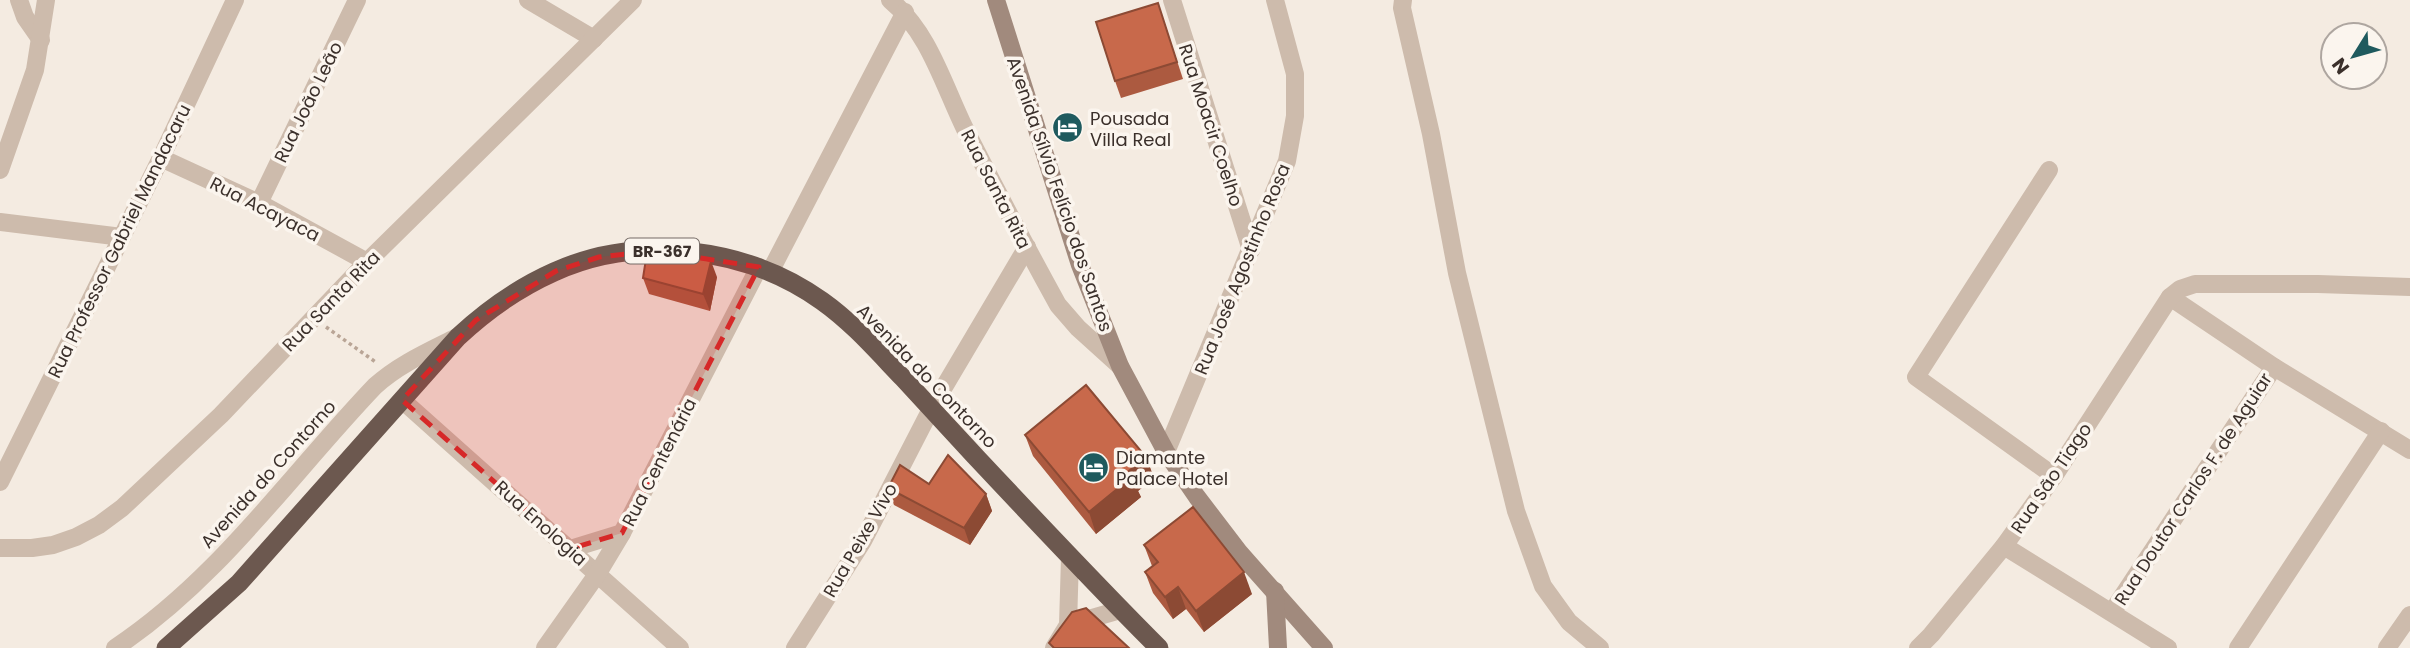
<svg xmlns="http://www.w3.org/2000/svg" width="2410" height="648" viewBox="0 0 2410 648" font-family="Poppins,sans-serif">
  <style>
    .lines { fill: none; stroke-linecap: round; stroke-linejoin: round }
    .path { stroke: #b9a596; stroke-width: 3.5; stroke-dasharray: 3.5 3.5; stroke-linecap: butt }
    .minor { stroke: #cdbbac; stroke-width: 18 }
    .secondary { stroke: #a18a7d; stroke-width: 18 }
    .trunk { stroke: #6c584f; stroke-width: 19 }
    .wall { fill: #ac5a40 }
    .shaded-wall { fill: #8c4a34 }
    .building { fill: #c8694b; stroke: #8c4a34; stroke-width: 2 }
    .marked { fill: #d62828; fill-opacity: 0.2; stroke: #d62828; stroke-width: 5; stroke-dasharray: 14 9; stroke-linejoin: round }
    .labels { text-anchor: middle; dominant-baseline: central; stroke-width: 7; stroke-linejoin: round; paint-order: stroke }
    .shield { fill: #fbf5ee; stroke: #756b66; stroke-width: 2 }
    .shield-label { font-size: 16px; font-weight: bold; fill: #3b302b }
    .street-label { font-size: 18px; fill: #3b302b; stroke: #fbf5ee }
    .poi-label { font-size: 18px; fill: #3b302b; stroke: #fbf5ee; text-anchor: start }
  </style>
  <rect width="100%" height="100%" fill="#f4ebe1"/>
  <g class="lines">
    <!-- path -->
    <path class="path" d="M326 327 377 363"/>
    <!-- minor -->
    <g class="minor">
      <path d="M19 0 25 17 41 40"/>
      <path d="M528 0 594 39"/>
      <path d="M890 0C929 32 943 84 965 129 995 188 1026 247 1058 305L1078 328 1120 366"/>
      <path d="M1172 0 1251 250"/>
      <path d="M1403 0 1402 8 1431 134 1457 273 1516 511 1543 586 1569 622 1600 648"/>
      <path d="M161 158 259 203 367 262"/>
      <path d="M0 170 35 70 46 0"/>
      <path d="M2049 170 1916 377 2054 476"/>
      <path d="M259 203 357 0"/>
      <path d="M0 222 122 237"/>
      <path d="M770 272 905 12"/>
      <path d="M2170 297 2274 367 2410 450"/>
      <path d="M402 400 680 648"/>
      <path d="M1166 452 1287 161 1295 116V74L1275 0"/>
      <path d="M0 482 161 158 235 0"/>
      <path d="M2004 546 2168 648"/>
      <path d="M0 548H32L53 545 76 537 99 525 122 508 221 415 367 262 633 0"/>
      <path d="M570 549 622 533"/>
      <path d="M2112 612 2274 367"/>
      <path d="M1075 623 1120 610"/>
      <path d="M115 648C219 579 290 475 375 386 398 365 427 352 455 338"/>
      <path d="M545 648 598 573 622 533 759 267"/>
      <path d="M795 648 863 541 931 409 1027 247"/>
      <path d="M1054 648 1068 625 1070 558"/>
      <path d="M1918 648 1931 635 2004 546 2054 476 2170 297 2180 289 2195 284H2318L2410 287"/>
      <path d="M2238 648 2381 431"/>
      <path d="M2387 648 2410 615"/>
    </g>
    <!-- secondary -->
    <g class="secondary">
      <path d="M996 0 1080 265 1120 366 1166 452 1197 497 1239 552 1324 648"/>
      <path d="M1275 591 1278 648"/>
    </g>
    <!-- trunk -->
    <path class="trunk" d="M166 648 239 583 458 337C487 310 518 288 554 272 639 233 748 248 822 301 853 323 877 351 903 378 927 404 951 430 975 456 1036 521 1096 585 1159 648"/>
  </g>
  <!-- wall -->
  <g class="wall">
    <path d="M1158 3 1183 79 1121 98 1115 81Z"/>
    <path d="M717 277 710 311 649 294 643 278Z"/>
    <path d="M1025 435 1146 457 1154 478 1138 491 1141 497 1096 534 1033 456Z"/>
    <path d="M929 484 986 494 992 511 970 545 894 505 888 488Z"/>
    <path d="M1144 545 1252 594 1204 632 1186 609 1173 619 1153 593 1145 572 1152 566Z"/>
  </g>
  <!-- shaded-wall -->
  <g class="shaded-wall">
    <path d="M711 261 717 277 710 311 703 294Z"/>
    <path d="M1146 457 1154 478 1138 491 1141 497 1096 534 1089 512 1129 471Z"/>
    <path d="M986 494 992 511 970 545 964 528Z"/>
    <path d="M1244 572 1252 594 1204 632 1196 611Z"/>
    <path d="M1178 587 1186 609 1173 619 1165 597Z"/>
  </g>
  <!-- building -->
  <g class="building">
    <path d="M1158 3 1177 62 1115 81 1096 22Z"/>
    <path d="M648 246 711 261 703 294 643 278Z"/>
    <path d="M1086 385 1146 457 1129 471 1133 476 1089 512 1025 435Z"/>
    <path d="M948 455 986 494 964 528 888 488 900 465 929 484Z"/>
    <path d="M1193 507 1244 572 1196 611 1178 587 1165 597 1145 572 1158 562 1144 545Z"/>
    <path d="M1086 608 1129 648H1054L1049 643 1072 612Z"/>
  </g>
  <!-- marked area -->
  <path class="marked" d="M655 251 759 267 622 533 570 549 402 400 476 320 556 271 599 257Z"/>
  <!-- icons -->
  <defs>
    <symbol id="hotel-disc" viewBox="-11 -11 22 22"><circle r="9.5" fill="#1f5a5e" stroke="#fbf5ee"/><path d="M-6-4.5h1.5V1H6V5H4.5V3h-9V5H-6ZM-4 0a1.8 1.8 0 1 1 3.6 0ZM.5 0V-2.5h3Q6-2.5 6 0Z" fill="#fff"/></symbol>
  </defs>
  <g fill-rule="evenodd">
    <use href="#hotel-disc" x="1050" y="110" width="35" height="35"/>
    <use href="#hotel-disc" x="1076" y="450" width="35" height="35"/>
  </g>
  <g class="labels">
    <!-- shield labels -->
    <rect class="shield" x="625" y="238.5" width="74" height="25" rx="5"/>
    <g class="shield-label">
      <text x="662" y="251">BR-367</text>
    </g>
    <!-- street labels -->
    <g class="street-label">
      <text transform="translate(308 102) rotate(-64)">Rua João Leão</text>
      <text transform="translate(1211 125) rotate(72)">Rua Moacir Coelho</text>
      <text transform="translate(996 189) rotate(63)">Rua Santa Rita</text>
      <text transform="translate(1060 194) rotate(71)">Avenida Sílvio Felício dos Santos</text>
      <text transform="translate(265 209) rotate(27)">Rua Acayaca</text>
      <text transform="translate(119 241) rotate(-64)">Rua Professor Gabriel Mandacaru</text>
      <text transform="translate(1242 269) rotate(-68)">Rua José Agostinho Rosa</text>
      <text transform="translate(331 301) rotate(-46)">Rua Santa Rita</text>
      <text transform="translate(927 376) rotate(46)">Avenida do Contorno</text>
      <text transform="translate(659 462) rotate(-63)">Rua Centenária</text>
      <text transform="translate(268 474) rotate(-48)">Avenida do Contorno</text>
      <text transform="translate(2051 478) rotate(-56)">Rua São Tiago</text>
      <text transform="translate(2193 489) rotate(-57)">Rua Doutor Carlos F. de Aguiar</text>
      <text transform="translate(541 523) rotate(42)">Rua Enologia</text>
      <text transform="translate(860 540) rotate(-60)">Rua Peixe Vivo</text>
    </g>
    <!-- poi labels -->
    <g class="poi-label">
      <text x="1090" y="118">Pousada<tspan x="1090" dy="21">Villa Real</tspan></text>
      <text x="1116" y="457">Diamante<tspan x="1116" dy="21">Palace Hotel</tspan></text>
    </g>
  </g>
  <!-- north arrow -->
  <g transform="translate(2354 56) rotate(233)"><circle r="33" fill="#fbf5ee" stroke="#aea6a0" stroke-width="2"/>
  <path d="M0-5L12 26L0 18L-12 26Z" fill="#1f5a5e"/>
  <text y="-10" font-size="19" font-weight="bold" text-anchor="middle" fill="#3b302b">N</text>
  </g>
</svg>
